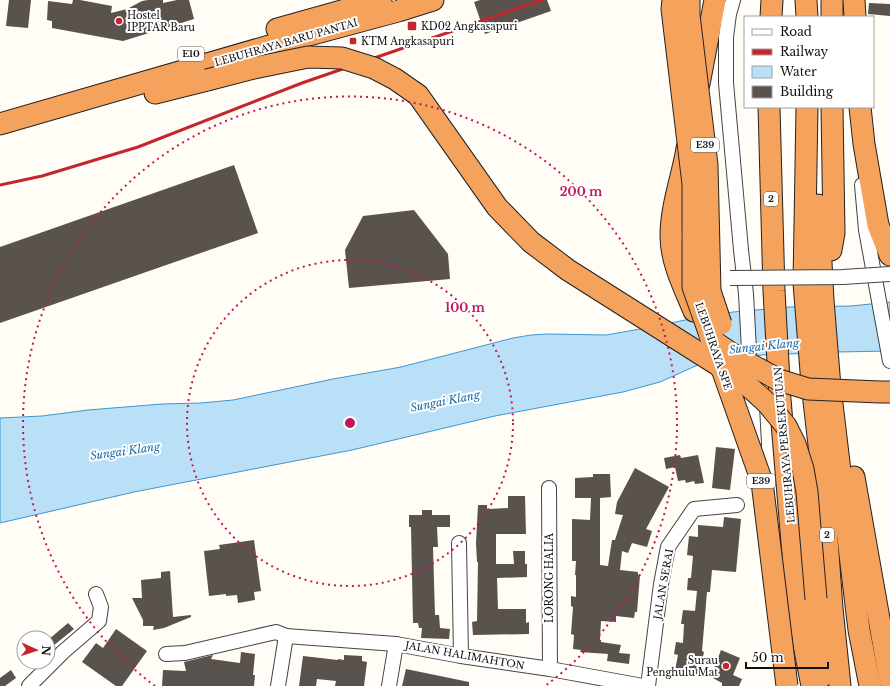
<svg xmlns="http://www.w3.org/2000/svg" width="890" height="686" font-family="'Libre Baskerville',serif">
  <rect width="100%" height="100%" fill="#fffdf5"/>
  <polygon fill="#b9e0f7" stroke="#3f96cf" points="890,302 890,351 836,352 763,355 726,359 700,364 660,382 623,392 495,416 352,450 134,492 0,523 0,418 42,416 88,410 162,404 201,403 233,400 333,379 401,367 513,338 531,335 547,334 606,335 646,328 705,316 733,312 790,307 851,306"/>
  <g fill="#5a524d">
    <polygon points="9,0 31,0 28,28 6,26"/>
    <polygon points="73,0 80,0 112,6 111,13 127,9 142,1 148,0 163,0 163,3 177,0 189,0 194,19 123,41 52,28 52,21 47,20 48,1 72,4"/>
    <polygon points="480,0 547,0 551,11 485,34 474,2"/>
    <polygon points="869,3 890,4 890,16 868,14"/>
    <polygon points="234,165 258,233 0,323 0,247"/>
    <polygon points="414,210 448,254 450,279 349,288 345,250 363,216"/>
    <polygon points="716,447 735,449 730,490 712,488"/>
    <polygon points="680,455 681,458 698,455 704,483 695,484 694,481 686,483 685,480 678,481 675,467 666,469 664,458"/>
    <polygon points="635,468 669,487 646,529 652,531 647,547 632,543 628,553 622,551 620,570 638,572 638,575 640,575 637,612 635,612 634,618 616,616 616,622 601,621 600,640 601,640 601,642 621,645 619,653 630,654 629,664 607,661 608,654 580,652 581,650 573,649 574,635 571,634 573,607 571,606 571,596 576,597 576,575 575,575 576,561 572,561 572,519 590,520 591,498 575,498 575,478 593,477 593,474 610,474 611,497 600,498 600,565 608,566 612,540 615,540 623,515 615,514 617,502"/>
    <polygon points="508,496 525,496 526,534 496,534 496,564 514,564 513,551 525,551 525,564 527,564 527,577 497,578 498,609 526,609 526,623 529,622 529,634 473,635 472,622 477,621 478,562 477,562 476,543 478,505 487,505 487,509 508,508"/>
    <polygon points="422,510 432,510 432,515 450,515 450,527 437,527 438,547 433,547 435,615 439,615 440,628 450,629 449,639 421,638 422,628 419,628 418,623 413,623 411,527 409,527 409,515 422,515"/>
    <polygon points="724,517 741,519 736,572 712,570 710,592 707,592 702,651 704,652 699,675 675,670 678,655 674,654 676,642 683,643 684,624 681,624 683,610 695,611 697,591 687,590 688,578 691,578 693,556 687,555 689,536 698,537 698,525 723,527"/>
    <polygon points="254,540 261,591 254,592 255,600 238,603 237,595 226,596 226,594 209,596 204,551 220,549 219,545"/>
    <polygon points="170,571 173,617 191,615 191,617 164,628 153,630 154,626 143,626 143,620 132,598 142,598 141,580 161,578 161,572"/>
    <polygon points="68,623 74,629 48,650 48,640"/>
    <polygon points="116,629 147,651 122,686 116,686 82,662 96,643 103,648"/>
    <polygon points="721,650 740,658 733,675 742,679 739,686 722,686 722,683 711,677"/>
    <polygon points="241,652 255,654 253,675 255,675 254,686 162,686 163,670 186,671 184,662 213,655 211,659 240,663"/>
    <polygon points="344,655 362,656 362,661 367,662 364,686 335,686 336,681 317,679 316,686 299,686 303,656 338,660 338,659 344,660"/>
    <polygon points="406,669 469,682 469,686 402,686"/>
    <polygon points="11,670 16,678 5,686 0,686 0,678"/>
  </g>
  <g fill="none" stroke-linecap="round" stroke-linejoin="round">
    <g stroke="#444" stroke-width="16">
      <g id="minor">
        <polyline points="733,0 729,14 726,37 726,83 741,250 746,294 754,444"/>
        <polyline points="862,185 866,230 890,361"/>
        <path d="M681,209C681,223 682,238 686,251"/>
        <polyline points="549,488 550,669"/>
        <polyline points="459,543 461,656"/>
        <polyline points="166,654 185,653 276,632 286,636 396,644 461,656 550,669 643,686"/>
        <polyline points="29,686 63,652 99,621 101,607 96,594"/>
        <polyline points="278,686 286,636"/>
        <polyline points="389,686 396,644"/>
        <polyline points="648,686 661,584 668,547 694,509 737,505"/>
      </g>
    </g>
    <g stroke="#222" stroke-width="23">
      <g id="highway">
        <polyline points="806,0 807,17"/>
        <polyline points="854,0 855,17"/>
        <polyline points="771,17 772,0"/>
        <polyline points="832,17 832,0"/>
        <polyline points="277,29 381,0"/>
        <polyline points="699,84 715,0"/>
        <polyline points="155,93 207,80"/>
        <polyline points="769,107 774,291 780,399 796,591 804,645 812,686"/>
        <polyline points="807,107 804,283 812,384 822,471 832,608 840,686"/>
        <polyline points="860,107 864,144 878,225 890,255"/>
        <polyline points="0,124 283,42 398,11 433,0"/>
        <path d="M687,148C686,156 684,164 682,172C677,193 671,214 671,236C671,262 684,287 694,311"/>
        <polyline points="818,205 823,300 830,387 859,630 870,686"/>
        <polyline points="831,250 834,233 832,107"/>
        <polyline points="854,477 890,681"/>
        <polyline points="816,599 821,677"/>
      </g>
    </g>
    <use href="#minor" stroke="#fff" stroke-width="14"/>
    <use href="#highway" stroke="#f5a25d" stroke-width="21"/>
    <polyline stroke="#c4262e" stroke-width="3" points="0,185 42,176 138,147 302,83 542,0"/>
    <g stroke="#444" stroke-width="16" stroke-linecap="butt">
      <polyline id="minor-bridge" points="730,278 843,277 890,274"/>
    </g>
    <g stroke="#222" stroke-width="23" stroke-linecap="butt">
      <g id="highway-bridge">
        <polyline points="673,0 672,9 693,184 693,287 762,482 787,686"/>
        <polyline points="689,0 689,15 707,165 710,291 721,324"/>
        <polyline points="207,80 254,68 308,57 342,58 374,68 395,79 418,95 497,207 531,242 568,270 718,365 746,384 767,403 786,426 795,444 803,469 807,492 816,599"/>
        <polyline points="710,336 713,341 737,357 779,380 808,389 880,392 890,392"/>
      </g>
    </g>
    <use href="#minor-bridge" stroke="#fff" stroke-width="14"/>
    <use href="#highway-bridge" stroke="#f5a25d" stroke-width="21"/>
  </g>
  <g fill="none" stroke="#c2185b" stroke-width="2" stroke-dasharray="2 4">
    <circle cx="350" cy="423" r="163"/>
    <path d="M155 686A327 327 0 1 1 545 686"/>
  </g>
  <g fill="#c4262e" stroke="#fff" stroke-width="1.5">
    <circle cx="119" cy="21" r="4"/>
    <rect x="407" y="21" width="10" height="10" rx="2"/>
    <rect x="349" y="37" width="8" height="8" rx="2"/>
    <circle cx="726" cy="666" r="4"/>
  </g>
  <g text-anchor="middle" stroke-width="4" stroke-linejoin="round" paint-order="stroke">
    <g fill="#fff" stroke="#585858" stroke-width="1">
      <rect x="178" y="47" width="26" height="14" rx="3"/>
      <rect x="691" y="138" width="28" height="14" rx="3"/>
      <rect x="764" y="192" width="14" height="14" rx="3"/>
      <rect x="747" y="474" width="28" height="14" rx="3"/>
      <rect x="820" y="528" width="14" height="14" rx="3"/>
    </g>
    <g font-size="9" font-weight="bold" fill="#111">
      <text x="191" y="57">E10</text>
      <text x="705" y="148">E39</text>
      <text x="771" y="202">2</text>
      <text x="761" y="484">E39</text>
      <text x="827" y="538">2</text>
    </g>
    <g font-size="10" fill="#111" stroke="#fff" text-anchor="start">
      <text x="127" y="19">Hostel<tspan x="127" dy="12">IPPTAR Baru</tspan></text>
      <text x="421" y="30">KD02 Angkasapuri</text>
      <text x="361" y="45">KTM Angkasapuri</text>
      <text x="718" y="664" text-anchor="end">Surau<tspan x="718" dy="12">Penghulu Mat</tspan></text>
    </g>
    <g font-size="10" fill="#111" stroke="#fff">
      <text transform="translate(286 42) rotate(-16)" y="4">LEBUHRAYA BARU PANTAI</text>
      <text transform="translate(714 346) rotate(71)" y="4">LEBUHRAYA SPE</text>
      <text transform="translate(784 445) rotate(-95)" y="4">LEBUHRAYA PERSEKUTUAN</text>
      <text transform="translate(549 578) rotate(-90)" y="4">LORONG HALIA</text>
      <text transform="translate(663 584) rotate(-80)" y="4">JALAN SERAI</text>
      <text transform="translate(465 655) rotate(10)" y="4">JALAN HALIMAHTON</text>
    </g>
    <g font-size="11" font-style="italic" fill="#1768a6" stroke="#fff">
      <text transform="translate(764 346) rotate(-6)" y="4">Sungai Klang</text>
      <text transform="translate(445 401) rotate(-11)" y="4">Sungai Klang</text>
      <text transform="translate(125 451) rotate(-8)" y="4">Sungai Klang</text>
    </g>
  </g>
  <circle cx="350" cy="423" r="6" fill="#c2185b" stroke="#fff" stroke-width="2"/>
  <g font-size="12" text-anchor="middle" font-weight="bold" fill="#c2185b" stroke="#fff" stroke-width="4" stroke-linejoin="round" paint-order="stroke">
    <text x="581" y="196">200 m</text>
    <text x="465" y="312">100 m</text>
  </g>
  <rect x="744" y="16" width="130" height="92" fill="#ffffff" stroke="#a0a0a0"/>
  <rect x="752" y="29" width="20" height="6" fill="#ffffff" stroke="#a0a0a0"/>
  <text x="780" y="36" font-size="12" fill="#111111">Road</text>
  <rect x="752" y="49" width="20" height="6" fill="#c4262e" stroke="#a0a0a0"/>
  <text x="780" y="56" font-size="12" fill="#111111">Railway</text>
  <rect x="752" y="66" width="20" height="12" fill="#b9e0f7" stroke="#a0a0a0"/>
  <text x="780" y="76" font-size="12" fill="#111111">Water</text>
  <rect x="752" y="86" width="20" height="12" fill="#5a524d" stroke="#a0a0a0"/>
  <text x="780" y="96" font-size="12" fill="#111111">Building</text>
  <g transform="translate(36 650) rotate(93)"><circle r="19" fill="#ffffff" stroke="#a0a0a0"/>
  <path d="M0-3L7 15L0 10L-7 15Z" fill="#c4262e"/>
  <text y="-6" font-size="11" font-weight="bold" text-anchor="middle" fill="#111111">N</text>
  </g>
  <path d="M746 662v6h82v-6" fill="none" stroke="#111111" stroke-width="2"/>
  <text x="752" y="662" font-size="12" fill="#111111" stroke="#ffffff" stroke-width="3" paint-order="stroke">50 m</text>
</svg>
